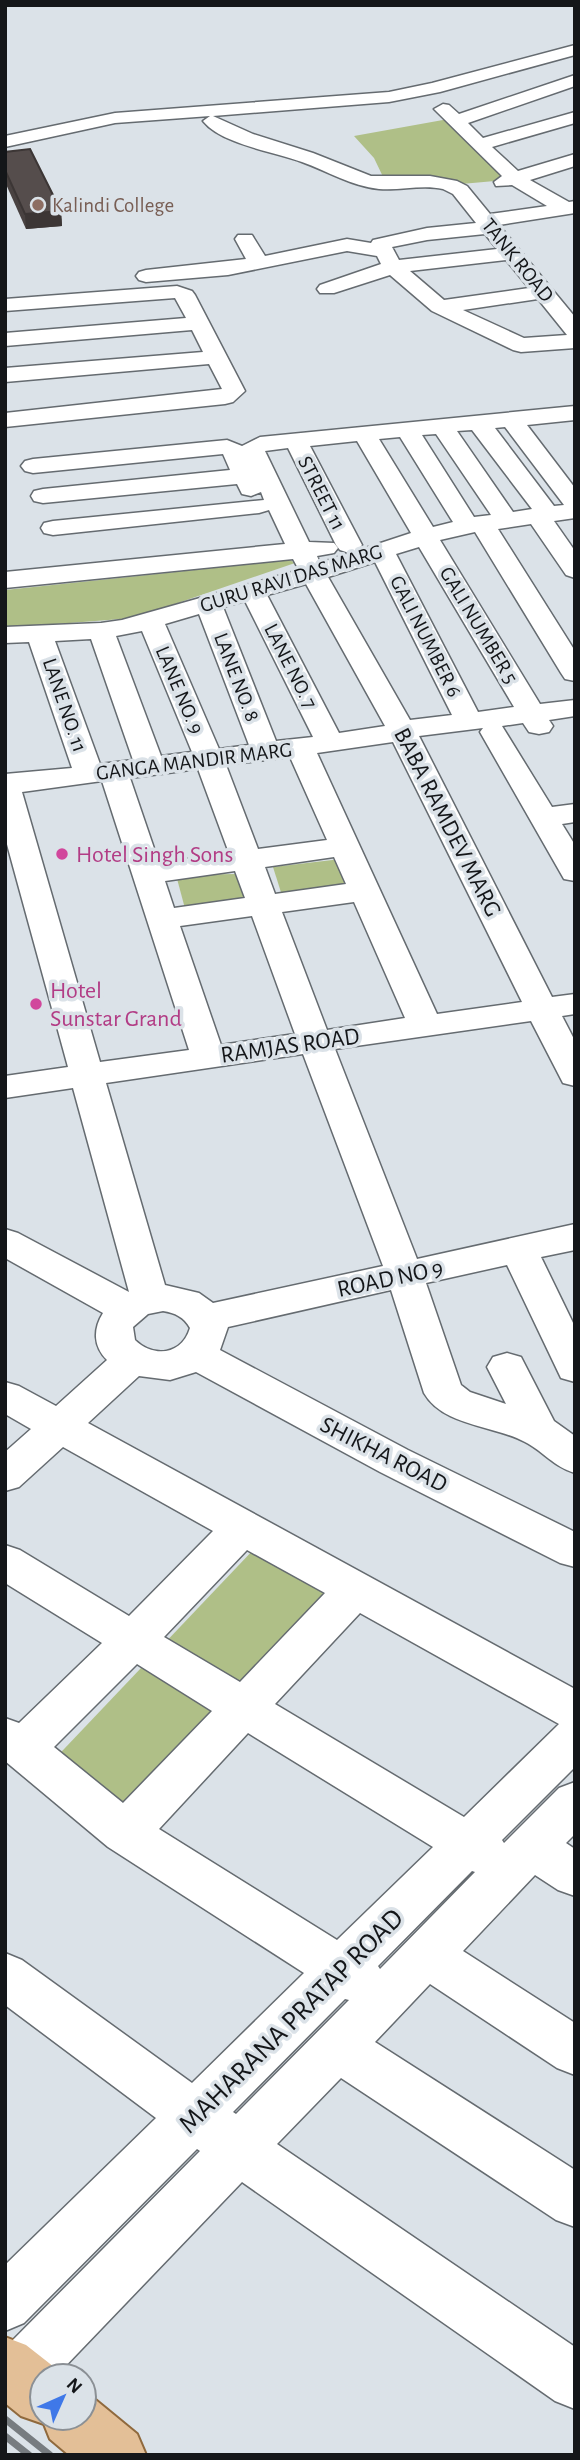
<svg xmlns="http://www.w3.org/2000/svg" width="580" height="2460" font-family="'Alegreya Sans',sans-serif">
  <rect width="100%" height="100%" fill="#dbe2e8"/>
  <g fill="#afbf87">
    <polygon points="454,118 506,180 450,185 386,183 374,158 354,136"/>
    <polygon points="290,560 295,563 134,618 5,628 5,590"/>
    <polygon points="341,859 363,898 285,905 273,867"/>
    <polygon points="236,874 252,909 187,916 176,875"/>
    <polygon points="258,1545 345,1596 136,1828 46,1768"/>
  </g>
  <g fill="none" stroke-linecap="round" stroke-linejoin="round">
    <g stroke="#656b70" stroke-width="3">
      <g id="minor">
        <path d="M575,45V55L440,92L389,102L213,116L253,134L313,153L371,176H430L457,181L467,186L490,214L547,206L512,185L496,186L494,182L502,176L434,109L443,104L449,105L459,114L575,75V86L468,123L483,138L575,112V123L492,147L518,171L575,154V166L530,180L569,202L575,201V213L499,225L575,317V348L521,352L513,350L432,311L390,275L334,293H320L317,289L320,285L381,264L377,256L347,251L228,275L146,282L139,280L136,276L139,272L146,270L246,259L235,239L238,235H252L265,256L347,239L371,243L373,240L427,228L476,223L453,194L443,189C422,184 400,191 379,189C351,186 327,171 302,162C275,152 221,144 203,121L210,116L115,123L5,147V136L115,113L389,92L432,83ZM485,234L497,249L399,260L392,247L427,240ZM506,260L529,288L444,300L410,271ZM538,299L567,335L524,338L463,310Z"/>
        <polygon points="177,286 192,291 195,295 245,391 233,402 225,404 5,427 5,413 222,389 209,364 5,382 5,368 203,352 192,330 5,346 5,333 186,318 175,298 5,311 5,299"/>
        <path d="M575,406V420L527,425L575,488V518L554,521L575,551V578L566,575L531,524L498,529L575,651V681L565,679L561,673L475,532L440,540L540,704L575,700V716L549,720L553,726L549,732L539,734L529,732L523,723L502,726L552,807L575,804V822L562,824L575,845V881L564,879L480,732L483,728L419,736L552,997L575,994V1014L562,1016L575,1041V1086L563,1083L531,1021L335,1049L417,1259L575,1224V1250L541,1257L575,1327V1382L561,1378L507,1265L426,1283L461,1385L470,1392L506,1404L487,1367L493,1357L507,1353L521,1357L554,1421L575,1436V1473C554,1467 543,1451 525,1442C493,1425 443,1426 424,1393L391,1290L228,1327L220,1350L408,1450L575,1532V1567L560,1563L380,1472L196,1372L170,1380L139,1376L88,1423L575,1689V1767L502,1840L504,1843L559,1788L575,1782V1834L566,1843L575,1849V1896L558,1890L535,1875L463,1951L575,2023V2075L557,2068L430,1984L375,2042L575,2170V2227L556,2220L341,2078L277,2144L575,2347V2409L555,2401L242,2182L56,2376H42V2391L18,2403L5,2398V2348L200,2151L197,2149L24,2323L5,2331V2265L156,2118L5,2005V1953L22,1960L192,2083L304,1973L108,1847L5,1761V1718L19,1723L102,1643L5,1583V1545L20,1550L129,1616L213,1531L63,1447L19,1487L5,1491V1452L31,1429L5,1414V1382L19,1386L56,1406L107,1360C93,1346 93,1329 103,1313L5,1258V1229L18,1233L129,1292L73,1088L5,1098V1076L68,1067L5,837V774L72,768L29,642L5,643V627L101,623L122,620L299,570L293,559L5,588V572L285,544L269,510L259,513L53,535L44,533L41,528L44,523L53,521L264,500L261,492L251,496L242,494L237,484L43,503L34,501L31,496L34,491L43,489L230,470L223,454L33,473L25,471L21,466L25,461L33,459L227,440L242,446L260,437ZM505,427L564,505L554,506L495,428ZM472,430L532,509L513,512L457,431ZM436,434L489,512L491,515L474,517L422,435ZM400,437L451,519L453,522L433,527L379,439ZM357,441L411,533L320,563L317,556L334,553L338,548L334,543L309,542L265,451L288,448L336,545L340,550L349,553L358,550L362,545L310,446ZM419,547L514,707L478,712L396,554ZM375,562L452,715L410,720L328,577ZM306,584L385,726L339,733L267,595ZM245,601L313,737L276,741L223,607ZM199,614L249,745L219,749L165,624ZM142,631L192,752L161,756L116,636ZM91,639L133,760L100,764L55,641ZM393,742L522,1002L437,1014L317,753ZM290,757L327,840L258,849L226,765ZM198,769L229,853L159,863L130,778ZM102,781L189,1050L100,1062L22,792ZM334,857L346,884L275,894L265,867ZM235,871L245,898L174,908L165,881ZM354,902L405,1018L327,1030L282,912ZM252,916L295,1034L221,1045L180,926ZM303,1054L383,1266L213,1303L199,1293L165,1285L106,1083ZM163,1311C175,1313 184,1317 190,1328C182,1355 154,1358 135,1340L133,1327L148,1314ZM247,1550L325,1593L240,1682L164,1637ZM360,1613L559,1724L464,1817L275,1704ZM137,1664L212,1711L123,1803L54,1747ZM248,1733L433,1847L337,1940L159,1829ZM472,1871L475,1872L380,1969L378,1966ZM345,1999L349,2000L236,2114L233,2112Z"/>
      </g>
    </g>
    <g stroke="#8f693d" stroke-width="4">
      <polygon id="major" points="5,2337 26,2345 63,2374 42,2376 42,2418 84,2418 84,2394 92,2397 137,2434 146,2455 69,2455 50,2439 44,2424 21,2416 5,2403"/>
    </g>
    <use href="#minor" fill="#fff" fill-rule="evenodd"/>
    <use href="#major" fill="#e3bf97" fill-rule="evenodd"/>
    <g stroke="#777c80" stroke-width="7">
      <polyline points="5,2419 50,2455"/>
      <polyline points="5,2436 29,2455"/>
    </g>
  </g>
  <polygon fill="#494241" points="5,152 61,211 62,226 26,229 5,182"/>
  <polygon fill="#3c3635" points="61,211 62,226 26,229 25,214"/>
  <polygon fill="#554d4c" stroke="#3c3635" stroke-width="2" points="30,149 61,211 25,214 5,170 5,152"/>
  <circle fill="#8d6e63" stroke="#dbe2e8" stroke-width="2.5" cx="38" cy="205" r="7"/>
  <g fill="#d1479c" stroke="#dbe2e8" stroke-width="2.5">
    <circle cx="62" cy="854" r="7"/>
    <circle cx="36" cy="1004" r="7"/>
  </g>
  <g text-anchor="middle" stroke-width="7" stroke-linejoin="round" paint-order="stroke">
    <g font-size="21" fill="#785e54" stroke="#dbe2e8" text-anchor="start">
      <text x="52" y="212">Kalindi College</text>
    </g>
    <g font-size="21" fill="#141619" stroke="#dbe2e8">
      <text transform="translate(518 260) rotate(51)" y="7">TANK ROAD</text>
      <text transform="translate(322 493) rotate(63)" y="7">STREET 11</text>
      <text transform="translate(291 578) rotate(-17)" y="7">GURU RAVI DAS MARG</text>
      <text transform="translate(479 625) rotate(59)" y="7">GALI NUMBER 5</text>
      <text transform="translate(426 636) rotate(63)" y="7">GALI NUMBER 6</text>
      <text transform="translate(291 666) rotate(63)" y="7">LANE NO. 7</text>
      <text transform="translate(237 677) rotate(69)" y="7">LANE NO. 8</text>
      <text transform="translate(180 690) rotate(67)" y="7">LANE NO. 9</text>
      <text transform="translate(65 705) rotate(71)" y="7">LANE NO. 11</text>
      <text transform="translate(194 761) rotate(-7)" y="7">GANGA MANDIR MARG</text>
    </g>
    <g font-size="24" fill="#141619" stroke="#dbe2e8">
      <text transform="translate(448 822) rotate(63)" y="8">BABA RAMDEV MARG</text>
      <text transform="translate(290 1045) rotate(-8)" y="8">RAMJAS ROAD</text>
      <text transform="translate(390 1278) rotate(-12)" y="8">ROAD NO 9</text>
      <text transform="translate(384 1454) rotate(27)" y="8">SHIKHA ROAD</text>
    </g>
    <g font-size="24" fill="#b23c85" stroke="#dbe2e8" text-anchor="start">
      <text x="76" y="862">Hotel Singh Sons</text>
      <text x="50" y="998">Hotel<tspan x="50" dy="28">Sunstar Grand</tspan></text>
    </g>
    <g font-size="28" fill="#141619" stroke="#dbe2e8">
      <text transform="translate(290 2020) rotate(-45)" y="10">MAHARANA PRATAP ROAD</text>
    </g>
  </g>
  <rect width="580" height="2460" fill="none" stroke="#141619" stroke-width="14"/>
  <g transform="translate(63 2397) rotate(45)"><circle r="33" fill="#dbe2e8" stroke="#8b9095" stroke-width="2"/>
  <path d="M0-5L12 26L0 18L-12 26Z" fill="#3f78e8"/>
  <text y="-10" font-size="19" font-weight="bold" text-anchor="middle" fill="#141619">N</text>
  </g>
</svg>
